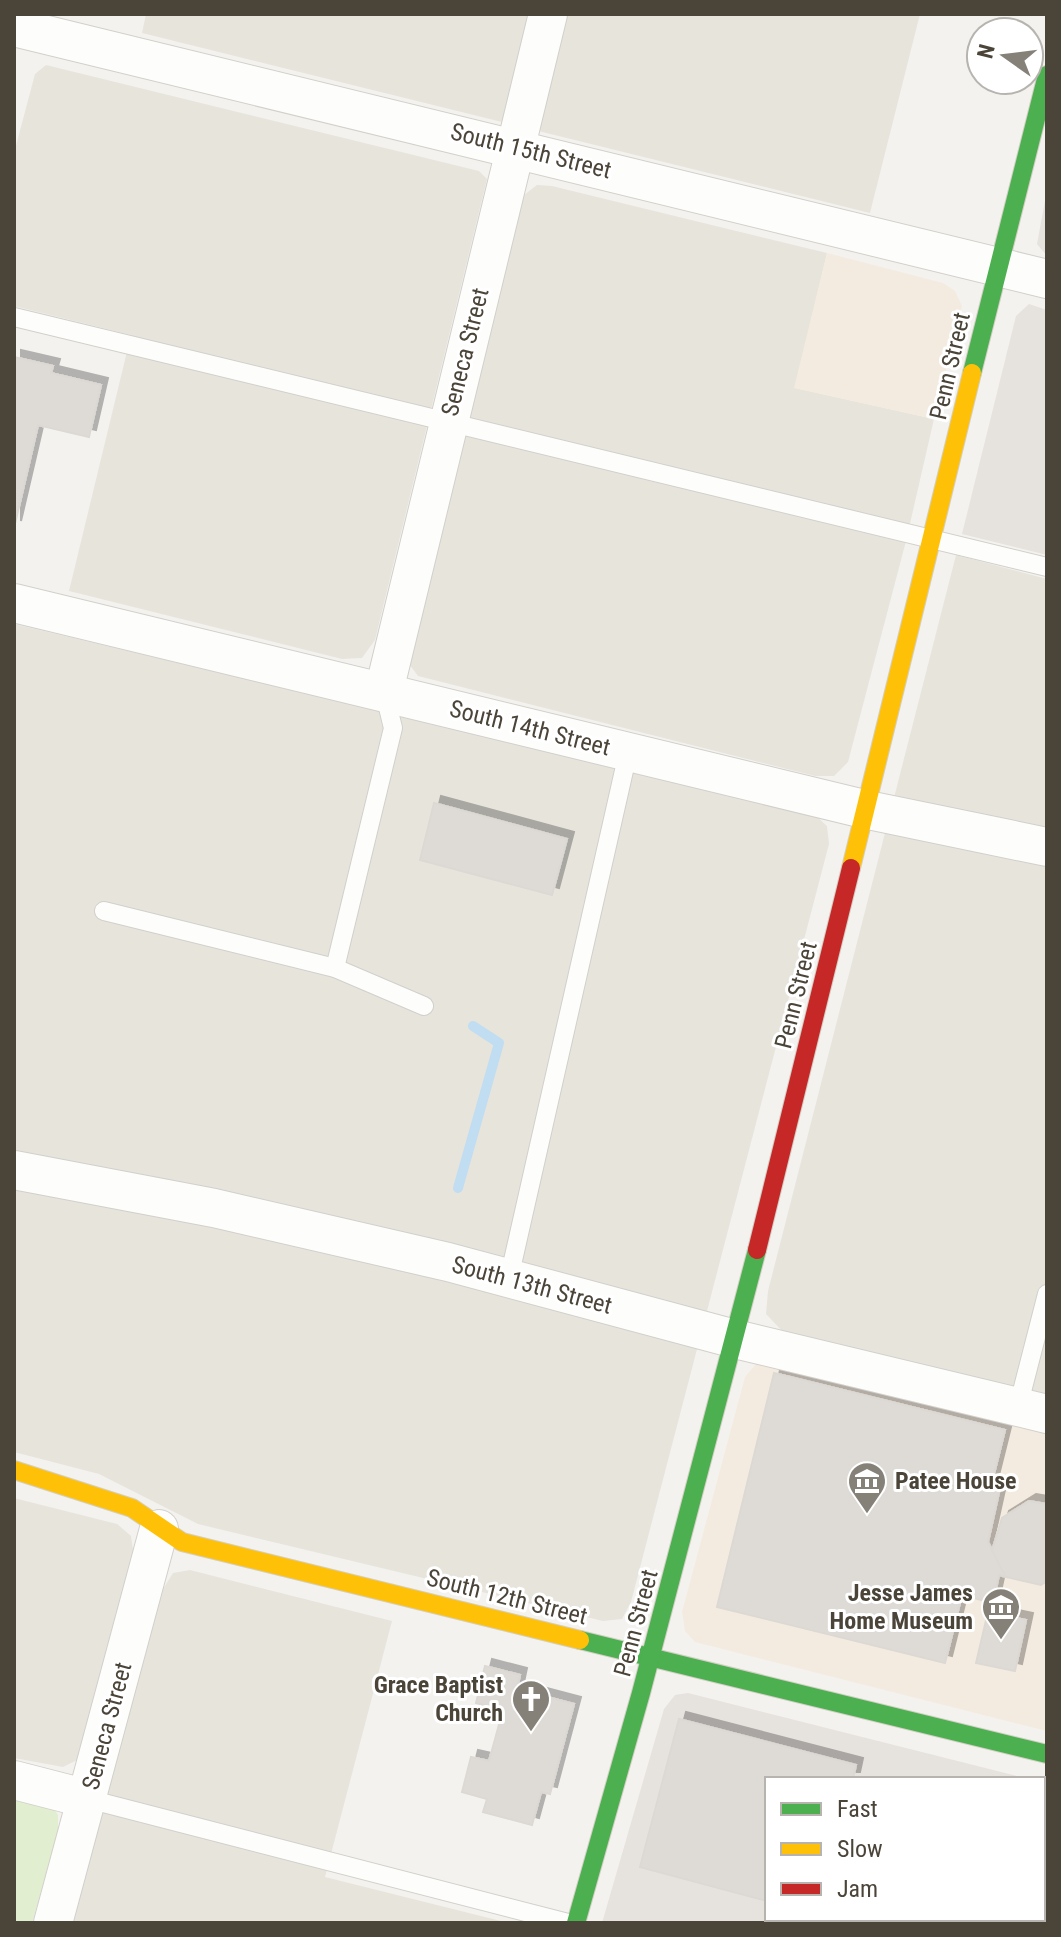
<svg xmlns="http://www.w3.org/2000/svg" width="1061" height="1937" font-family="'Roboto Condensed',sans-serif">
  <defs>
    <filter id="shadow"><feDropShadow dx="7" dy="-7" stdDeviation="0" flood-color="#0004"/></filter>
  </defs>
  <rect width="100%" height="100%" fill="#f4f2ee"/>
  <g fill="#e7e4dc">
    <polygon points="146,14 920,14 870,213 142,33"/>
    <polygon points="46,65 479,171 487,179 375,640 362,658 342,659 69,591 131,335 14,306 14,153 35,74"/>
    <polygon points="537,185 552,186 827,253 795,388 934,419 906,541 848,762 834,776 815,776 418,676 406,660 524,195"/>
    <polygon points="956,555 1047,579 1047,1394 786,1335 766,1314 768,1291"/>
    <polygon points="14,624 814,814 827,826 829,844 631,1602 622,1619 603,1621 198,1524 99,1474 14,1452"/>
    <polygon points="14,1498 117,1524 131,1536 134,1557 79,1759 63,1767 14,1758"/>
    <polygon points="190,1570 392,1621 325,1877 509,1923 72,1923 163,1589 173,1573"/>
  </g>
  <g fill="#f3ebdf">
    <polygon points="827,253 943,283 955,291 962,306 934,419 794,388"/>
    <polygon points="772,1362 1047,1431 1047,1731 695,1642 685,1631 682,1612 745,1377 756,1364"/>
  </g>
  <g fill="#e6e2de">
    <polygon points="1047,190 1047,256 1037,244"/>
    <polygon points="1029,304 1047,310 1047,555 962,534 1016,316"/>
    <polygon points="688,1693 1029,1779 767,1779 767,1919 1043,1919 1043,1783 1047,1784 1047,1923 602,1923 664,1709 675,1695"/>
  </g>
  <polygon fill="#e1eecf" points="14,1796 52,1806 58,1815 58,1831 32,1923 14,1923"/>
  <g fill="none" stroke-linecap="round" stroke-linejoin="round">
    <polyline stroke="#c0ddf1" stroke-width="10" points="458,1188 499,1043 473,1026"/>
  </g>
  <g fill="#dedbd6" stroke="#dcd9d4" stroke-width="2" filter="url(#shadow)">
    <polygon points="14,357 53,366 51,373 101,385 89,437 38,425 14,528"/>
    <polygon points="434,803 567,839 552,895 420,860"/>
    <polygon points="774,1373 1005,1430 991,1486 1000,1488 988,1542 1006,1577 999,1575 993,1603 962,1595 945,1663 717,1607"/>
    <polygon points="1029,1501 1047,1504 1047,1581 1041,1585 1006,1577 992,1551 1002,1518"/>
    <polygon points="988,1612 1026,1620 1015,1671 976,1663"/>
    <polygon points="485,1666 520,1675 517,1689 574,1704 550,1794 541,1792 532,1825 483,1812 487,1799 462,1792 471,1757 489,1761 503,1710 476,1703"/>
    <polygon points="679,1719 856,1765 853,1779 767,1779 767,1901 640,1867"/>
    <polygon points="1043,1896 1047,1897 1047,1923 1030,1923 1032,1919 1043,1919"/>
    <polygon points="968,1919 1014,1919 1013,1923 967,1923"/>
  </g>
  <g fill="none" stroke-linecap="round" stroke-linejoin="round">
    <g stroke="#d2d0cb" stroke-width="20">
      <g id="lane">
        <polyline points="14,317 1047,567"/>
        <polyline points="104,911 335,968 424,1006"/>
        <polyline points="335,968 393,728 384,691"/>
        <polyline points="509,1278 628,753"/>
        <polyline points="1018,1407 1047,1294"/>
        <polyline points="88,1799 568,1923"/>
      </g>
    </g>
    <g stroke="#d2d0cb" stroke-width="40">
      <g id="street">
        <polyline points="14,27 1047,279"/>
        <polyline points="14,603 868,810 1047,847"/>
        <polyline points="384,691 548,14"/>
        <polyline points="14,1170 214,1208 448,1262 735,1339 1047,1414"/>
        <polyline points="14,1780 88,1799"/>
        <polyline points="53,1923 159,1529"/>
      </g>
    </g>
    <g stroke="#d3cfc5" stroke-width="20">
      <g id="fast">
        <polyline points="972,373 1047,75"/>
        <polyline points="580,1640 1047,1754"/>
        <polyline points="576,1923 641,1693 757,1250"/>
      </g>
    </g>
    <g stroke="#d3cfc5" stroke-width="20">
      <g id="slow">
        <polyline points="851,868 972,373"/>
        <polyline points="14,1470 132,1508 182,1542 580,1640"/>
      </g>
    </g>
    <g stroke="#d3cfc5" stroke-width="20">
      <polyline id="jam" points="757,1250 851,868"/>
    </g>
    <use href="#lane" stroke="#fdfdfc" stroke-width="18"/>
    <use href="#street" stroke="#fdfdfc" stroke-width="38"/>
    <use href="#fast" stroke="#4caf50" stroke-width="18"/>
    <use href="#slow" stroke="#ffc107" stroke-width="18"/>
    <use href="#jam" stroke="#c62828" stroke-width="18"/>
  </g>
  <defs>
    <g id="museum-pin" transform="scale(2)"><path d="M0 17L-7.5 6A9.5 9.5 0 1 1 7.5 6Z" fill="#868178" stroke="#fff"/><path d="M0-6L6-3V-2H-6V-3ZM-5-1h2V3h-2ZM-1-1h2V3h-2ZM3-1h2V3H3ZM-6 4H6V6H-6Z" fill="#fff"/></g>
    <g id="church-pin" transform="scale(2)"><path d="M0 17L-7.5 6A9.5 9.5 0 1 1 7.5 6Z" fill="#868178" stroke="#fff"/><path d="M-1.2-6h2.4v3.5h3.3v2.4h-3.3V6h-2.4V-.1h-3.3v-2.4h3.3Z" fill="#fff"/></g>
  </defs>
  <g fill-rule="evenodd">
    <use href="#museum-pin" x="867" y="1481"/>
    <use href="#museum-pin" x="1001" y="1607"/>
    <use href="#church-pin" x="531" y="1699"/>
  </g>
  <g text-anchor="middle" stroke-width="6" stroke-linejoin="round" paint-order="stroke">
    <g font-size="24" fill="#4b4439" stroke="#fff">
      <text transform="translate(531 151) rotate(14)" y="8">South 15th Street</text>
      <text transform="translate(465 352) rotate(-76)" y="8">Seneca Street</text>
      <text transform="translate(950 366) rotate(-77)" y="8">Penn Street</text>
      <text transform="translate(530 728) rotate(14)" y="8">South 14th Street</text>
      <text transform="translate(796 995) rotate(-76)" y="8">Penn Street</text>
      <text transform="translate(532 1285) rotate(15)" y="8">South 13th Street</text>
      <text transform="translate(507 1597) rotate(14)" y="8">South 12th Street</text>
      <text transform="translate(636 1623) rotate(-75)" y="8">Penn Street</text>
      <text transform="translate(107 1726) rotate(-75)" y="8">Seneca Street</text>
    </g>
    <g font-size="24" font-weight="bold" fill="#4b4439" stroke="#fff" text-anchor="end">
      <text x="895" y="1489" text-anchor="start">Patee House</text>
      <text x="973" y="1601">Jesse James<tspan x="973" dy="28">Home Museum</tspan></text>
      <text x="503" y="1693">Grace Baptist<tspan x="503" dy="28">Church</tspan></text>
    </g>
  </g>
  <rect width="1061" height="1937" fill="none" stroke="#4b4439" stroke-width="32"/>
  <rect x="765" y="1777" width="280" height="144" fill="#ffffff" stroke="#b7b4b0" stroke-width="2"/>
  <rect x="781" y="1803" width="40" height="12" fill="#4caf50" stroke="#b7b4b0" stroke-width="2"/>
  <text x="837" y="1817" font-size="24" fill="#4b4439">Fast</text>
  <rect x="781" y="1843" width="40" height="12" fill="#ffc107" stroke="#b7b4b0" stroke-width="2"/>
  <text x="837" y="1857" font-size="24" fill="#4b4439">Slow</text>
  <rect x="781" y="1883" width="40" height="12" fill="#c62828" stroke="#b7b4b0" stroke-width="2"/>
  <text x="837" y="1897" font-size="24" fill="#4b4439">Jam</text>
  <g transform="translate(1005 56) rotate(284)"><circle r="38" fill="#ffffff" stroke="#b7b4b0" stroke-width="2"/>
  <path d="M0-6L14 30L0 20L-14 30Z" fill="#868178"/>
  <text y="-12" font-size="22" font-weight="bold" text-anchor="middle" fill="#4b4439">N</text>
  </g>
</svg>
